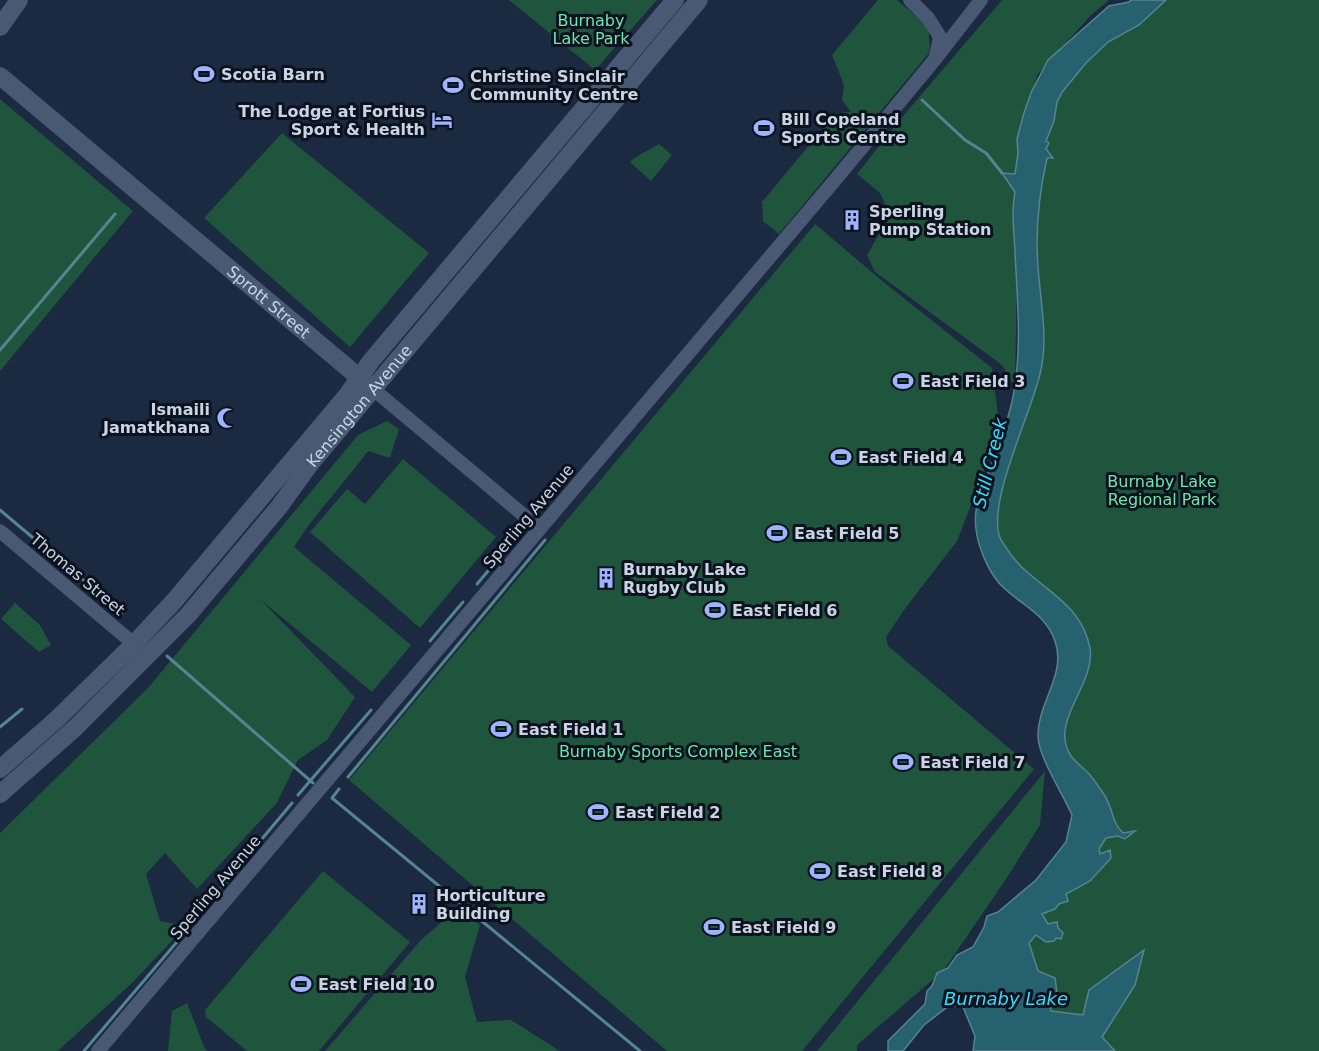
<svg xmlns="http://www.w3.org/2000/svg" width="1319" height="1051" font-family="'DejaVu Sans',sans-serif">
  <rect width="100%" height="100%" fill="#1b2941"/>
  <g fill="#1f553d">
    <polygon points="509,0 657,0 595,70"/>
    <polygon points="878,0 897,0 923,22 928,29 930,44 929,53 779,234 763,221 762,202 836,113 851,112 842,100 844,85 832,55"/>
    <polygon points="1002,0 1109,0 1091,15 1037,75 1019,160 1015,388 1002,365 875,272 867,255 890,215 880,193 857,174 898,122"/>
    <polygon points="1151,0 1319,0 1319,1051 1003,1051 1015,948 1105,827 1062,745 1064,720 1079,662 1011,562 993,531 1004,472 1037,364 1032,240 1045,109 1092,48"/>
    <polygon points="0,99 133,211 0,371"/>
    <polygon points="282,133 429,253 350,347 204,218"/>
    <path d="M659,144L672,155L651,181L630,162C639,153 649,151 659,144Z"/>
    <polygon points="815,224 886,284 992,368 1000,430 957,541 904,610 886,637 888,646 1034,769 802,1051 667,1051 349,780"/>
    <path d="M387,421L399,429L390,458L368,451C344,484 315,513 294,547L411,645L372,692L261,600L355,697L327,740L298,760L276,804L197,889L165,853L146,874L160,921L186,926L133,982L58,1051H0V833L148,688L358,435Z"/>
    <polygon points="403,459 496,537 420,628 310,532 347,489 365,504"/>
    <polygon points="19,598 15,603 40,625 51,645 39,652 1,619"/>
    <polygon points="1045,771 1040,825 1006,879 944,970 857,1045 857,1051 817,1051"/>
    <polygon points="323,871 410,942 319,1051 247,1051 206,1017 205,1010"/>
    <polygon points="459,907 480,925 465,977 477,1022 511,1020 560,1051 325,1051 421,940"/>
    <polygon points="187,1003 205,1049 208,1051 168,1051 172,1011"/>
  </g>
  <path fill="#25616e" stroke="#568491" stroke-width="1.5" d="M1131,0H1166L1139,25L1108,42L1086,63L1063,91L1057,102L1054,121L1046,141L1049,143L1046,149L1053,158H1047C1039,194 1035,229 1038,266C1040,301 1049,338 1040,374C1031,413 989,498 999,535C1000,539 1003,543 1005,546C1029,587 1080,596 1090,648C1096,685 1048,721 1071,756C1076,763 1084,768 1090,775C1095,781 1099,787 1103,793C1113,806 1111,822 1123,833L1135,831L1125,839L1118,836L1106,838L1099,849L1100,854L1110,850L1111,858L1090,881L1066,894L1068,901L1059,904L1055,909L1042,914L1048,924L1057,922L1058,928L1063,933L1061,939L1056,938L1054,941L1046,942L1036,935L1029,943L1038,971L1055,978L1057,993L1048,996L1051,1011L1083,1015L1089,990L1144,950L1135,985L1102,1037L1115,1051H973L975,1036L963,1007L950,1005L924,1025L903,1051H888V1041L925,1004L927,991L932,986L937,973L948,968L957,955L973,947L984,927L987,916L998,912L1036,880L1066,842L1072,815C1063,794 1039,758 1038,737C1037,703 1067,675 1055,641C1045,612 1018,604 999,583C988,570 978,547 976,529C973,508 981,492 988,473C998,448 1010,417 1014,391C1022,345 1017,297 1015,251C1014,230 1011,213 1015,192L1002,173L1015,174L1018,153L1017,139L1024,113L1031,93L1048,60L1109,6L1129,2Z"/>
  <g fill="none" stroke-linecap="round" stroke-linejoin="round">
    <g stroke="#568491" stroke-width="3">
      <polyline points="922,100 965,140 986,153 1002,173"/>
      <polyline points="0,350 115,214"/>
      <polyline points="0,510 122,613"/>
      <polyline points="477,584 511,544"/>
      <polyline points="430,641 463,602"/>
      <polyline points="167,656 313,783"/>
      <polyline points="0,727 22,709"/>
      <polyline points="348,777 545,540"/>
      <polyline points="339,789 332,798 640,1051"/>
      <polyline points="298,795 371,710"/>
      <polyline points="199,914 292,803"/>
      <polyline points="84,1051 188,929"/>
    </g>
    <g stroke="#495873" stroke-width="14">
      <polyline points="910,0 928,18 940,37 936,56"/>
      <polyline points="373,389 539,528"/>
      <polyline points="0,531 134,644"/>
      <polyline points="98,1051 835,180 936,58 981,0"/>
    </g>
    <g stroke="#495873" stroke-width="18">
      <polyline points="0,27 19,0"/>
      <path id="s1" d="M0,76L367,384"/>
      <polyline points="0,769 56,720 134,644 175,600 348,394 371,361 675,0"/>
      <path id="s2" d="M0,794L75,728L188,615L279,507L310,464L373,389L699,0"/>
    </g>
  </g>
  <defs>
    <g id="stadium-bare" transform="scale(1.62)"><path d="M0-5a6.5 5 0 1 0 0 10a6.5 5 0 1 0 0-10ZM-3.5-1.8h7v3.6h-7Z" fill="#9eb4fd" stroke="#0c121d" stroke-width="2.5" paint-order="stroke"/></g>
    <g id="hotel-bare" transform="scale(1.62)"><path d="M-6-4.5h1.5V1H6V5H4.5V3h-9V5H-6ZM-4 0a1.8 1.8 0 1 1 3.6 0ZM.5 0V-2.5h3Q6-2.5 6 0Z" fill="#9eb4fd" stroke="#0c121d" stroke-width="2.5" paint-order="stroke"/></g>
    <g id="building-bare" transform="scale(1.62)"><path d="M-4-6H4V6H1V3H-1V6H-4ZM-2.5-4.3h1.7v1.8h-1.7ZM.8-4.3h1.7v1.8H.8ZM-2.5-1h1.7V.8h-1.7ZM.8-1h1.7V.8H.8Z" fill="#9eb4fd" stroke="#0c121d" stroke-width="2.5" paint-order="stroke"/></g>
    <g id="mosque-bare" transform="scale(1.62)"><path d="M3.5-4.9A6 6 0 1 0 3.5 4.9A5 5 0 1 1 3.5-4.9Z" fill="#9eb4fd" stroke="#0c121d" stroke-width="2.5" paint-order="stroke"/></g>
  </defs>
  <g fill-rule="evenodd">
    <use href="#stadium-bare" x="204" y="74"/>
    <use href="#stadium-bare" x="453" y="85"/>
    <use href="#hotel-bare" x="442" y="120"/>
    <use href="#stadium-bare" x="764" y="128"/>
    <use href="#building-bare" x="852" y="220"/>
    <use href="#stadium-bare" x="903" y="381"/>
    <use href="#mosque-bare" x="227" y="418"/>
    <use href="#stadium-bare" x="841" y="457"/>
    <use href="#stadium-bare" x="777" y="533"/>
    <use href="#building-bare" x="606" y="578"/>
    <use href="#stadium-bare" x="715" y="610"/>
    <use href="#stadium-bare" x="501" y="729"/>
    <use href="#stadium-bare" x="903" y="762"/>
    <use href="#stadium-bare" x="598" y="812"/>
    <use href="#stadium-bare" x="820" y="871"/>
    <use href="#building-bare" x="419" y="904"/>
    <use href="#stadium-bare" x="714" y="927"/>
    <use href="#stadium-bare" x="301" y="984"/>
  </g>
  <g text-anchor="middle" stroke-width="6" stroke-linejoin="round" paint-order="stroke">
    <g font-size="16" fill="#6be7af" stroke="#0c121d">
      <text x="591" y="26">Burnaby<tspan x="591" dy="18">Lake Park</tspan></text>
      <text x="1162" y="487">Burnaby Lake<tspan x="1162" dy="18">Regional Park</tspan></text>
      <text x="678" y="757">Burnaby Sports Complex East</text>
    </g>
    <g font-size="16" font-weight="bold" fill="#cad4e4" stroke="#0c121d" text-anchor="start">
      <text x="221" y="80">Scotia Barn</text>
      <text x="470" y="82">Christine Sinclair<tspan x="470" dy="18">Community Centre</tspan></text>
      <text x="425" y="117" text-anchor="end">The Lodge at Fortius<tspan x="425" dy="18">Sport &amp; Health</tspan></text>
      <text x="781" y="125">Bill Copeland<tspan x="781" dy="18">Sports Centre</tspan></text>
      <text x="869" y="217">Sperling<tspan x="869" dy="18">Pump Station</tspan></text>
      <text x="920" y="387">East Field 3</text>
      <text x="210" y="415" text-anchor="end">Ismaili<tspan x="210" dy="18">Jamatkhana</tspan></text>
      <text x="858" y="463">East Field 4</text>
      <text x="794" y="539">East Field 5</text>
      <text x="623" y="575">Burnaby Lake<tspan x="623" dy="18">Rugby Club</tspan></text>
      <text x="732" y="616">East Field 6</text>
      <text x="518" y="735">East Field 1</text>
      <text x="920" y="768">East Field 7</text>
      <text x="615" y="818">East Field 2</text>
      <text x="837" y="877">East Field 8</text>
      <text x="436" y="901">Horticulture<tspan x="436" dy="18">Building</tspan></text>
      <text x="731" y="933">East Field 9</text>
      <text x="318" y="990">East Field 10</text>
    </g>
    <g font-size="16" fill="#cad4e4" stroke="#0c121d">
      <text dy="6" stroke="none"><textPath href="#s1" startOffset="351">Sprott Street</textPath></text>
      <text dy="6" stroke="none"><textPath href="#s2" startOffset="530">Kensington Avenue</textPath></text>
      <text transform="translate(528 516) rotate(-50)" y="6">Sperling Avenue</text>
      <text transform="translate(78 574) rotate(40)" y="6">Thomas Street</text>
      <text transform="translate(215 887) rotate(-50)" y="6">Sperling Avenue</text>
    </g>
    <g font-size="18" font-style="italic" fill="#30defd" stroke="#0c121d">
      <text transform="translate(990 463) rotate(-76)" y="6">Still Creek</text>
      <text x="1006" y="1005">Burnaby Lake</text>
    </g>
  </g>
</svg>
